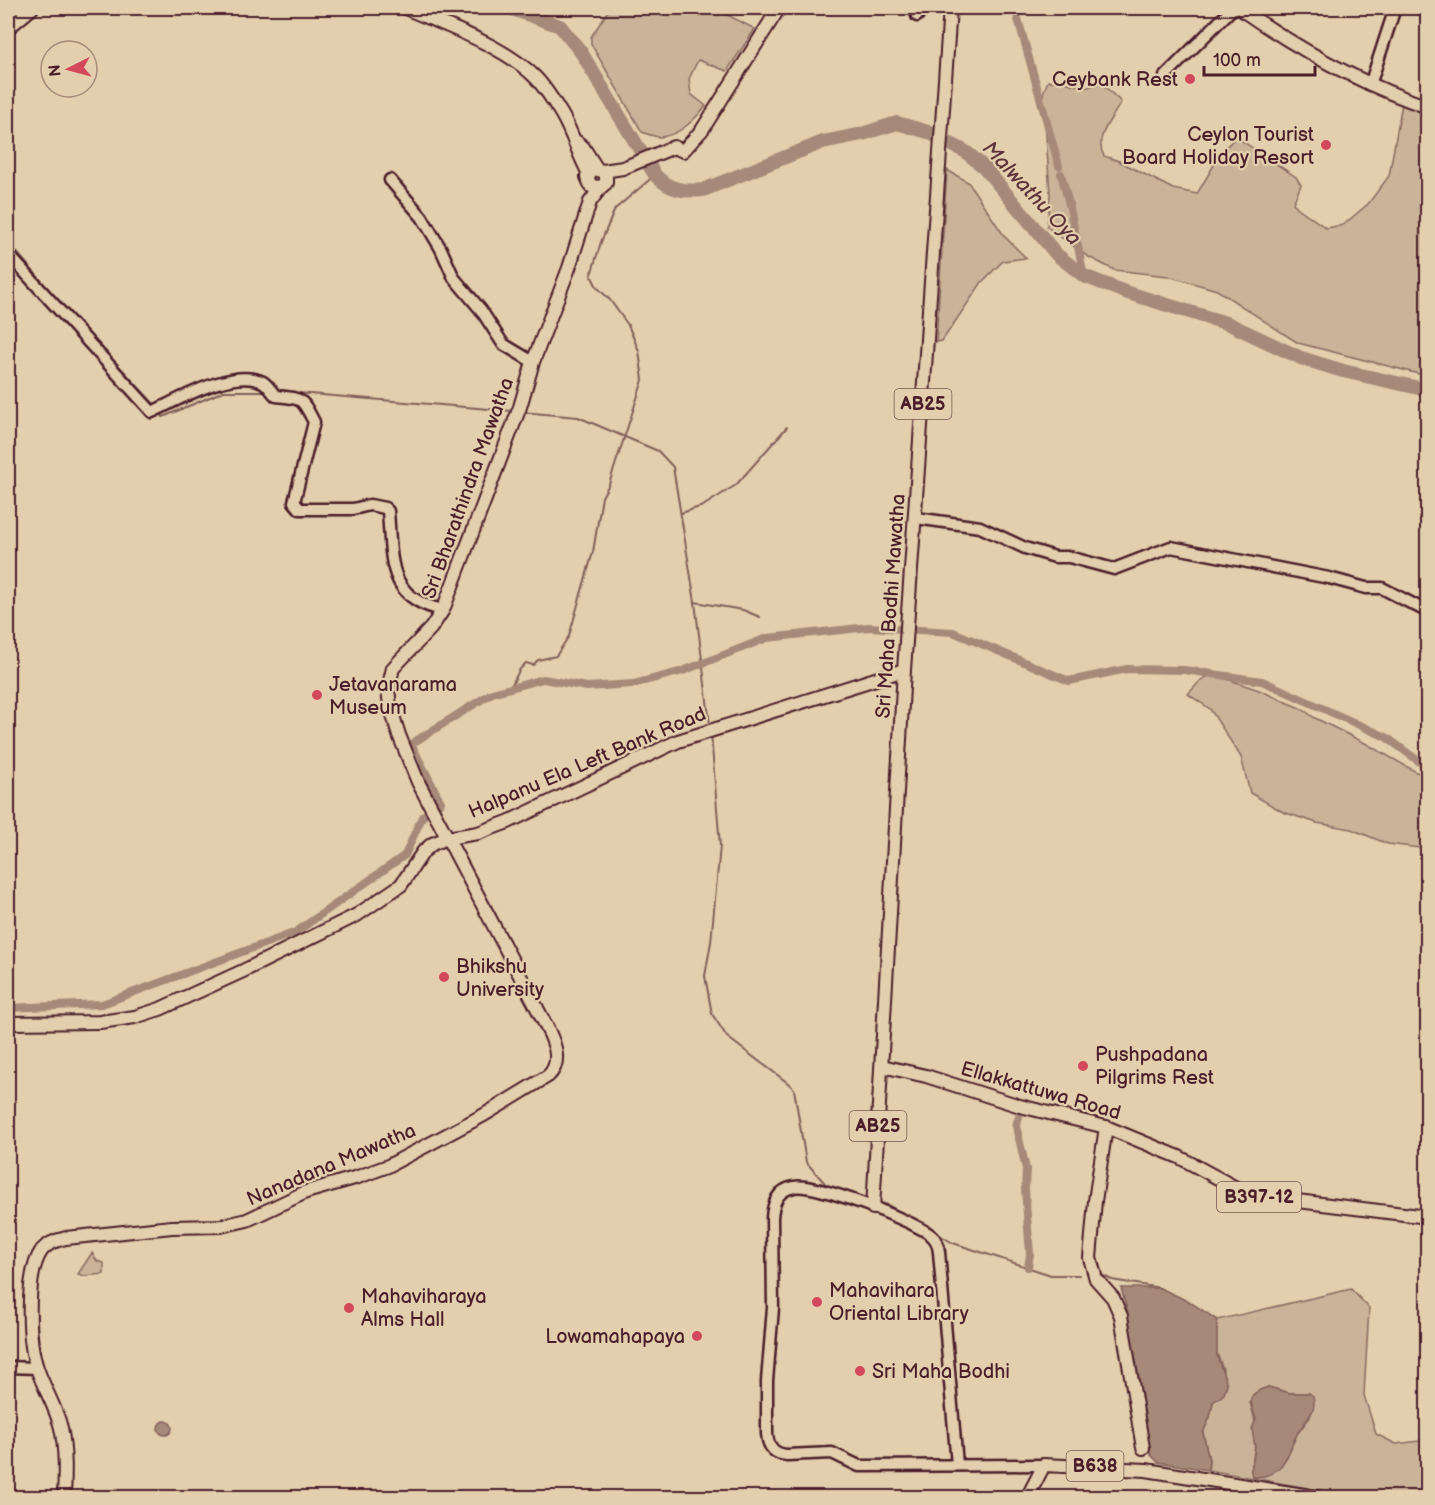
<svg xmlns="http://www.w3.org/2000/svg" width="1435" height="1505" font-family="'Balsamiq Sans',sans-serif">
  <rect width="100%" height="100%" fill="#e3cfad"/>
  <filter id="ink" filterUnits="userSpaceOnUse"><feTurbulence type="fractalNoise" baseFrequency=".0167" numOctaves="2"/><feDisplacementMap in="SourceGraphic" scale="12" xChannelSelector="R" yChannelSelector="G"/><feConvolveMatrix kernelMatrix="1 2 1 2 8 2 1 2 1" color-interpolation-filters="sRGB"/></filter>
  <g filter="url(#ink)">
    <g fill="#cab398" stroke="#8a6962" stroke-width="1.5" fill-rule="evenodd">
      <path d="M610,8H714L755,29L727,71L698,60L689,79L691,94L706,106C694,120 680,135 661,137C655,137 647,134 642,132L591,44V37Z"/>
      <path d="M1048,81L1065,82L1085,88L1101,83L1121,102C1113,118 1093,137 1104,156L1119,161L1173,189L1197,194L1222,151L1236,137L1296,177L1301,185L1293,203L1298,208L1326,228L1343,225L1368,204L1389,176L1402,103L1427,113V376L1298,343L1217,290L1168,276L1114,270L1087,256L1047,227L1050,194L1043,93Z"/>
      <polygon points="947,170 968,182 1005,237 1026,258 1003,261 982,282 942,341 936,342"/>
      <polygon points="1212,674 1259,690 1302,709 1315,718 1365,743 1427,778 1427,849 1388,844 1351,829 1317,823 1283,812 1250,793 1241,757 1210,709 1188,694 1201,680"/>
      <polygon points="92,1253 97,1261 104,1263 104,1274 84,1276 78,1274"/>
      <path d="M1351,1289L1369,1308L1364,1395L1376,1434L1396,1444L1427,1440V1497H1358L1208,1470L1209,1460L1203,1433L1210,1417L1213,1402L1221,1396L1223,1369L1216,1351L1217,1320ZM1268,1387L1290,1393H1309L1310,1417L1297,1434L1286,1459L1251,1471C1255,1447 1259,1426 1250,1403Z"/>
    </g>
    <g fill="#a78979" stroke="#825f5a" stroke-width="1.5">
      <polygon points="1121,1288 1160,1288 1190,1302 1217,1320 1217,1356 1227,1384 1224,1394 1213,1402 1210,1417 1203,1433 1209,1460 1208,1470 1158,1462 1151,1455 1146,1440 1127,1310"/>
      <path d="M1268,1387L1290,1393H1309L1313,1396C1318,1412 1304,1422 1297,1434C1291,1445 1288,1459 1279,1468C1270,1476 1262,1477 1252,1477L1251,1471L1255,1448L1252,1429L1256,1419C1249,1400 1246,1394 1268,1387Z"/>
      <circle cx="165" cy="1428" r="7"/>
    </g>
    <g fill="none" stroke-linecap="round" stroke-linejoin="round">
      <g stroke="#825f5a" stroke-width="2">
        <polyline points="8,242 64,307 156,406"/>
        <polyline points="286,392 513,411"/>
        <polyline points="522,412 578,417 658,451 673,467 695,602 710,725"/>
        <polyline points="161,413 163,417 224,391 268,391"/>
        <polyline points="681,513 703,506 736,485 787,427"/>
        <polyline points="695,602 743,610 760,617"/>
        <polyline points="510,688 520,669 526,663 533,665 538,660 556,656 569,636 593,552 602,497 609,484 643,380 639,351 628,325 610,300 597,287 591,275 601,242 615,209 655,175"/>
        <polyline points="711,734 720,846 711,942 705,976 712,1014 727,1037 788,1083 794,1089 806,1162 830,1189"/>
        <polyline points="858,1197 870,1200"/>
        <polyline points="879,1202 888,1205 908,1217"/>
        <polyline points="936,1233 953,1243 1051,1275 1079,1275"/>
        <polyline points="1099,1274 1112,1280 1160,1288"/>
      </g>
      <g stroke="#a78979" stroke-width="8">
        <polyline points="1015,8 1059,166"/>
        <polyline points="1061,174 1070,208 1084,276"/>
        <polyline points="8,1008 102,1004 296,932 405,855 422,817 441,802 411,744 492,693 543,679 587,687 633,684 683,671 767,638 869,627 953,632 1069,681 1127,669 1184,670 1262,681 1386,737 1428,768"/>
        <polyline points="1019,1117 1016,1125 1026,1169 1025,1189 1030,1254 1028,1267"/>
      </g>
      <path stroke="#a78979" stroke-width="14" d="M509,8L560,26L581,52L655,175C669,190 684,192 703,190L823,142L862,134L897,123L928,132L966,152L984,167L1057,255L1084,276L1125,292L1229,324L1301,358L1343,371L1428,390"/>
      <g stroke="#4a1f2b" stroke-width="15">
        <g id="minor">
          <polyline points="917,16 923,8"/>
          <polyline points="1165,76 1233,8"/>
          <polyline points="1370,85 1395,8"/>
          <polyline points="390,180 422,217 441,249 454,278 481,310 503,344 533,362"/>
          <path d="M8,254L152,412C178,400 234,367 263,382C268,385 272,392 276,396C303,399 301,397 314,422L294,502L300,509H353L370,505L385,508L388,511C392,558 386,599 443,610"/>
          <polyline points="916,518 980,527 1025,548 1055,557 1069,557 1114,569 1171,547 1329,578 1366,588 1382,588 1428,612"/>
          <polyline points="8,1367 37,1368"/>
          <path d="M957,1465L939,1252C938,1245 937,1240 932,1236C915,1221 814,1182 794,1187C777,1190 773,1203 772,1218L773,1308L767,1381V1434C768,1447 774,1454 787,1455L832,1453L859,1466L1044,1465"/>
        </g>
      </g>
      <g stroke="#4a1f2b" stroke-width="16">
        <g id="major">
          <path d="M405,8C445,25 504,46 535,77C546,88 554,102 562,115C573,134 578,154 589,174"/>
          <path d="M1239,8C1298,49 1359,84 1428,107"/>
          <polyline points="8,28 32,8"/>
          <polyline points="577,142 583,147 597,169"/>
          <polyline points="603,171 606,176 606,183 601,187 591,186 587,177 593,169 603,171 623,168 674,147 683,151 702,130 779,8"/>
          <polyline points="8,1023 100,1022 135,1017 160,1009 243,971 357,915 401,885 423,852 432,844 447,838 478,833 508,822 678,741 904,670"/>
          <polyline points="882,1066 926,1076 1020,1106 1106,1127 1179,1157 1249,1195 1428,1217"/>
          <polyline points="1106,1127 1095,1201 1090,1258 1096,1279 1113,1298 1121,1316 1143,1448"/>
          <polyline points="873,1208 904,670 950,8"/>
          <path d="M64,1498C65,1475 66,1451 61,1428C56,1407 44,1389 37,1368C28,1342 25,1273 42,1250C48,1243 57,1240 66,1238L172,1227L221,1226L247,1220L306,1192L358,1177L388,1166L484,1115L548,1076C568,1058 546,1027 537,1008L418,782L399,735L390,706L388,689L393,668L431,628L443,610L520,407L533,362L569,268L590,202L601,187"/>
          <polyline points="1027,1498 1044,1465 1146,1470 1323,1498"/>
        </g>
      </g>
      <use href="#minor" stroke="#e3cfad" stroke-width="10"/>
      <use href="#major" stroke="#e3cfad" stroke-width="12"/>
    </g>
  </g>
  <g fill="#d1495b" stroke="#e3cfad" stroke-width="2">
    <circle cx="1190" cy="79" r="6"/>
    <circle cx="1326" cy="145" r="6"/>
    <circle cx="317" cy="695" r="6"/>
    <circle cx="444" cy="977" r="6"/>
    <circle cx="1083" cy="1066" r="6"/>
    <circle cx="817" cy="1302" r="6"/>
    <circle cx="349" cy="1308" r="6"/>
    <circle cx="697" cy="1336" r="6"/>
    <circle cx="860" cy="1371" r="6"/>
  </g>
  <g text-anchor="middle" stroke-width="4.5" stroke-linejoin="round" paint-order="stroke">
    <g fill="#e3cfad" stroke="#785452" stroke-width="1.5">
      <rect x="894.5" y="389" width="57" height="30" rx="4.5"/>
      <rect x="849.5" y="1111" width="57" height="30" rx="4.5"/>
      <rect x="1217" y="1182" width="84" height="30" rx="4.5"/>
      <rect x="1066.5" y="1451" width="57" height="30" rx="4.5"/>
    </g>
    <g font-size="18" font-weight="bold" fill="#4a1f2b">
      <text x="923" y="410">AB25</text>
      <text x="878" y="1132">AB25</text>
      <text x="1259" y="1203">B397-12</text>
      <text x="1095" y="1472">B638</text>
    </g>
    <g font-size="20" fill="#4a1f2b" stroke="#e3cfad" text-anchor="start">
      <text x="1178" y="86" text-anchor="end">Ceybank Rest</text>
      <text x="1314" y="141" text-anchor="end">Ceylon Tourist<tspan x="1314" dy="23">Board Holiday Resort</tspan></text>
      <text x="329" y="691">Jetavanarama<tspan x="329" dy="23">Museum</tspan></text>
      <text x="456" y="973">Bhikshu<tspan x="456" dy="23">University</tspan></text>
      <text x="1095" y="1061">Pushpadana<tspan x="1095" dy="23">Pilgrims Rest</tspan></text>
      <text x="829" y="1297">Mahavihara<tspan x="829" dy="23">Oriental Library</tspan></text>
      <text x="361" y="1303">Mahaviharaya<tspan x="361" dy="23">Alms Hall</tspan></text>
      <text x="685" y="1343" text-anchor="end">Lowamahapaya</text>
      <text x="872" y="1378">Sri Maha Bodhi</text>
    </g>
    <g font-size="20" fill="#4a1f2b" stroke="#e3cfad">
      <text transform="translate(467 488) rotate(-70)" y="7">Sri Bharathindra Mawatha</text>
      <text transform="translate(890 606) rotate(-86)" y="7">Sri Maha Bodhi Mawatha</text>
      <text transform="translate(587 762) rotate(-23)" y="7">Halpanu Ela Left Bank Road</text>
      <text transform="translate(1041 1090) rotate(16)" y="7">Ellakkattuwa Road</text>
      <text transform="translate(331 1164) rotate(-23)" y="7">Nanadana Mawatha</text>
    </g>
    <g font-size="21" font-style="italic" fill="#5d343b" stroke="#e3cfad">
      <text transform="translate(1032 193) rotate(47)" y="7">Malwathu Oya</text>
    </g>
  </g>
  <rect width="1435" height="1505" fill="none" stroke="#e3cfad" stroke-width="30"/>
  <rect x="15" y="15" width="1405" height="1475" fill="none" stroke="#4a1f2b" stroke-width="2" filter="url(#ink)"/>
  <g transform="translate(69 69) rotate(264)"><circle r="28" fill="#e3cfad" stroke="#a68979" stroke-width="1.5"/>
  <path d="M0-4.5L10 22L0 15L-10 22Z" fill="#d1495b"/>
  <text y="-9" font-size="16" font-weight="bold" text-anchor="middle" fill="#4a1f2b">N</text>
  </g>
  <path d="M1204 66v9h111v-9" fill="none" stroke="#4a1f2b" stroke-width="3"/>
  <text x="1213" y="66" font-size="18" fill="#4a1f2b" stroke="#e3cfad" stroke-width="4.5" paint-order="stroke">100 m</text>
</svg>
